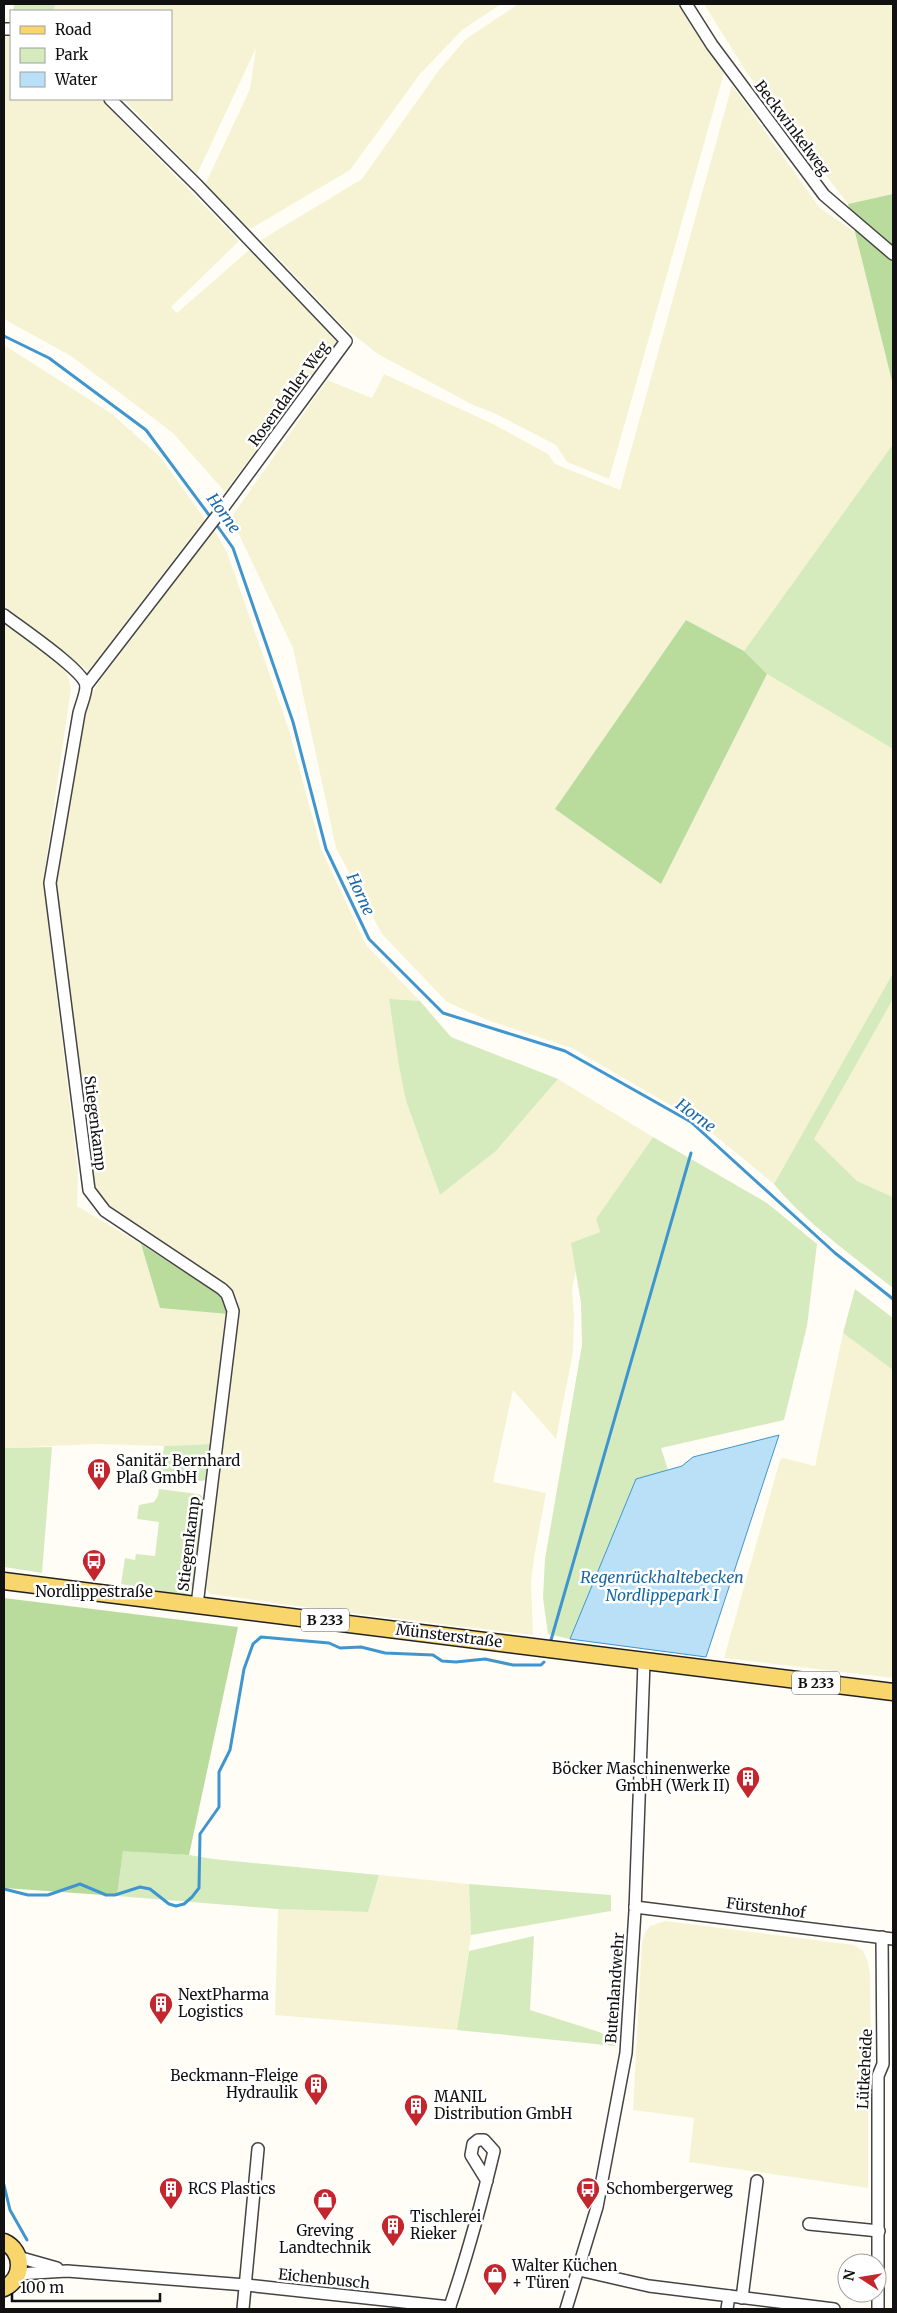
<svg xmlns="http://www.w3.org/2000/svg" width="897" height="2313" font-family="Merriweather,serif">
  <rect width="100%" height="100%" fill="#fffdf5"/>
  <g fill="#f6f3d4">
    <polygon points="56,4 501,4 462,30 420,74 350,170 250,229 205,185 250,89 256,48 197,174 123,99 171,99 171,11 53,11"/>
    <polygon points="518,4 683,4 724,73 609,479 567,462 556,445 494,413 473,405 378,354 346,329 261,240 362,179 439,70 466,39"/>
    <polygon points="704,4 893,4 893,194 848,204 747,73"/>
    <polygon points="4,35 11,36 11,99 100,99 239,241 171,307 177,313 249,250 338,341 225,492 173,433 71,356 4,319"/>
    <polygon points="732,85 820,208 855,232 893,385 893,444 744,651 686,620 661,884 767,674 893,749 893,973 774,1184 696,1120 572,1048 487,1020 447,1002 382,934 336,848 293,648 231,518 327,380 372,398 384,374 493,424 548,454 555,464 620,490"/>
    <polygon points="4,345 112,414 160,457 205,519 88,671 4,606"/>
    <polygon points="214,530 227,552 289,730 321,849 366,945 420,1001 389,1000 406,1101 440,1195 496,1151 558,1079 653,1137 596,1219 600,1232 572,1243 577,1268 572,1288 574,1317 573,1352 556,1439 513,1390 493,1482 546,1493 534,1558 531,1582 533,1635 326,1610 211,1594 205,1588 239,1310 238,1301 233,1291 225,1284 118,1215 100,1197 96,1188 92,1178 56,884 84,708 98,683"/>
    <polygon points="4,621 62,665 68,676 71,688 43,882 78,1172 77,1206 141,1244 160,1308 228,1314 212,1444 164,1446 96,1444 4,1448"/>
    <polygon points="893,999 893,1197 857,1181 813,1139"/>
    <polygon points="843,1333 893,1370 893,1678 724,1658 780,1460 783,1458 815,1466"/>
    <polygon points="379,1875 469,1884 471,1935 457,2030 275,2015 278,1909 368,1912"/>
    <polygon points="665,1921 854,1945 863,1951 868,1962 870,1975 871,2055 868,2071 868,2188 689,2162 694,2118 633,2110 642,1942 645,1933 650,1926"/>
  </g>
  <g fill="#d5ebbd">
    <polygon points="14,4 56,4 53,11 13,11"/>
    <polygon points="893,444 893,749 767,674 744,651"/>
    <path d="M893,973V999L814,1139L857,1181L893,1197V1288C855,1258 804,1221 774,1184Z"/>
    <polygon points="389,999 420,1001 451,1037 558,1079 496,1151 440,1195 406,1101 399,1066"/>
    <polygon points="653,1137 767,1203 817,1244 807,1326 784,1420 661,1448 668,1470 636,1480 570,1639 548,1634 543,1598 545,1559 582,1345 581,1303 571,1243 600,1232 596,1219"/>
    <polygon points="855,1289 893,1318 893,1370 843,1333"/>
    <polygon points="212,1444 208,1478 203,1481 160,1478 164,1446"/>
    <polygon points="52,1447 42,1573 4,1567 4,1448"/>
    <polygon points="159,1489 198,1494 202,1496 204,1501 193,1586 190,1592 185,1595 121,1584 125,1558 135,1560 136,1554 155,1556 159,1522 137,1519 139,1505 154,1502 158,1496"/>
    <polygon points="123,1850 189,1855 213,1859 379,1875 368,1912 278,1909 117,1896"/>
    <polygon points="469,1884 611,1895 611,1911 471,1935"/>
    <polygon points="534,1936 530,2010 599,2032 616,2041 615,2046 457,2030 469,1951"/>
  </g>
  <g fill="#b9dc9c">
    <polygon points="893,194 893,385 848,204"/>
    <polygon points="686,620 744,651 767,674 661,884 555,809"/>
    <polygon points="141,1244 218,1294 226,1304 228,1314 160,1308"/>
    <polygon points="4,1598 238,1627 189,1855 123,1851 117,1896 4,1888"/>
  </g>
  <polygon fill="#b9e0f7" stroke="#3f96cf" points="779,1435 706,1657 570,1639 636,1479 682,1466 693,1457"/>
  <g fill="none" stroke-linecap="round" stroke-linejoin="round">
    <g stroke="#3f96cf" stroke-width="3">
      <polyline points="4,336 49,358 146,430 212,519"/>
      <polyline points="216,524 233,548 293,722 326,849 369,939 443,1013 565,1051 691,1122 835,1253 893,1299"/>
      <polyline points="551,1640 691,1153"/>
      <polyline points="4,1889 28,1895 48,1895 80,1884 106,1895 115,1895 140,1887 150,1889 169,1904 176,1906 184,1904 192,1897 199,1888 200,1834 219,1807 219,1772 230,1750 244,1669 253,1644 261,1637 329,1643 340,1648 361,1647 385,1653 433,1655 442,1661 456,1662 485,1659 513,1665 541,1665 544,1662"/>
      <polyline points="4,2185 10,2210 27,2240"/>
    </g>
    <g stroke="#444" stroke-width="14">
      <g id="minor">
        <polyline points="686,4 712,45 824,195 893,254"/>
        <polyline points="4,29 11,29"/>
        <path d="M4,615C18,626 85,671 86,686C86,694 81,705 79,713L50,883L89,1190L105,1211L222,1289L227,1294L233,1311L197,1605"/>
        <polyline points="86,686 220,512 346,341 198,186 110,99"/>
        <polyline points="635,1907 893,1939"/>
        <polyline points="809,2224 879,2231"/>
        <polyline points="18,2257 57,2268"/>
        <polyline points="579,2270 649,2286 834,2309"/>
        <polyline points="18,2274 67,2271 246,2285 450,2307"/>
        <polyline points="742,2298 757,2181"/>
        <polyline points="243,2309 258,2149"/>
        <path d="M449,2309C467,2257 481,2205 494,2151L484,2140H478L473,2144L471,2155L487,2181"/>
        <polyline points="566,2309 597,2207 626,2053 635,1911 644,1662"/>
        <polyline points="727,2309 729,2296"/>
        <polyline points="878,2309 878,2076 883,2064 882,1937"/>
      </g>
    </g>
    <g stroke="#222" stroke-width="19">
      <g id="primary">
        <polyline points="4,1581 893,1692"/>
        <path d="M4,2242C24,2251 24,2279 4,2288"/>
      </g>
    </g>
    <use href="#minor" stroke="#fff" stroke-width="11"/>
    <use href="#primary" stroke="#f9d66b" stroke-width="16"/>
  </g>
  <defs>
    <g id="building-pin" transform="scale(1.25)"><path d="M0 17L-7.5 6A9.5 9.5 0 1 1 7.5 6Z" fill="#c4262e" stroke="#fff"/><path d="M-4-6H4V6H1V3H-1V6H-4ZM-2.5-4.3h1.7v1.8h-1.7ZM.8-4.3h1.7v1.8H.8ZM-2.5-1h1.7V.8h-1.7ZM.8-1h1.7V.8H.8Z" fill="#fff"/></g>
    <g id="bus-pin" transform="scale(1.25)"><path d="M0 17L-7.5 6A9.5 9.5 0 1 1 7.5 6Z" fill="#c4262e" stroke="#fff"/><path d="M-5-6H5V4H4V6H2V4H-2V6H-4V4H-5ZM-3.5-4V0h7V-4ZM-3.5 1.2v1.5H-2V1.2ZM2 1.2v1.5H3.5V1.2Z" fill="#fff"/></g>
    <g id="shop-pin" transform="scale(1.25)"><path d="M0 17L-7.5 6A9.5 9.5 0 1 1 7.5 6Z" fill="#c4262e" stroke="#fff"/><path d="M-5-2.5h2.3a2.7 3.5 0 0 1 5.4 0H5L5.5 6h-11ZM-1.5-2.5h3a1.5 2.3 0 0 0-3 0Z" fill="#fff"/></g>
  </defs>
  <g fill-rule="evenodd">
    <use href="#building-pin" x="99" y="1470"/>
    <use href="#bus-pin" x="94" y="1561"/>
    <use href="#building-pin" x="748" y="1778"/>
    <use href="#building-pin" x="161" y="2004"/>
    <use href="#building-pin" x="316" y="2085"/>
    <use href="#building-pin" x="416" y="2106"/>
    <use href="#building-pin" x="171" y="2189"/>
    <use href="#bus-pin" x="588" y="2189"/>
    <use href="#shop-pin" x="325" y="2200"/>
    <use href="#building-pin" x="393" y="2226"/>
    <use href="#shop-pin" x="495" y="2275"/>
  </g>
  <g text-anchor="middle" stroke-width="5" stroke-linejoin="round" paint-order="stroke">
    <g fill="#fff" stroke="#585858" stroke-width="1">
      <rect x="301" y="1608.5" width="48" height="23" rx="4"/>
      <rect x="792" y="1671.5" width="48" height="23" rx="4"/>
    </g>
    <g font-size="14" font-weight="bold" fill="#111">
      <text x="325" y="1625">B 233</text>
      <text x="816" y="1688">B 233</text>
    </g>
    <g font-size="15" fill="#111" stroke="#fff">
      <text transform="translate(792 128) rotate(53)" y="5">Beckwinkelweg</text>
      <text transform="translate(289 394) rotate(-54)" y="5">Rosendahler Weg</text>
      <text transform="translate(95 1123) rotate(83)" y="5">Stiegenkamp</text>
      <text transform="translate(189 1544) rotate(-83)" y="5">Stiegenkamp</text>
      <text transform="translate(449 1636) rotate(7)" y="5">Münsterstraße</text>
      <text transform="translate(766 1908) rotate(7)" y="5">Fürstenhof</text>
      <text transform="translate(615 1988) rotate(-86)" y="5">Butenlandwehr</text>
      <text transform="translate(865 2069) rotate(-87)" y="5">Lütkeheide</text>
      <text transform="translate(324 2279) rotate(6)" y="5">Eichenbusch</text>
    </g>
    <g font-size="15" fill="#111" stroke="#fff" text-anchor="start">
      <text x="116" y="1466">Sanitär Bernhard<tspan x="116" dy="17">Plaß GmbH</tspan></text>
      <text x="94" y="1597" text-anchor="middle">Nordlippestraße</text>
      <text x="730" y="1774" text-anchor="end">Böcker Maschinenwerke<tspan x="730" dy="17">GmbH (Werk II)</tspan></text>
      <text x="178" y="2000">NextPharma<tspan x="178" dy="17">Logistics</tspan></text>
      <text x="298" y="2081" text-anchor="end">Beckmann-Fleige<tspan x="298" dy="17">Hydraulik</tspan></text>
      <text x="434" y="2102">MANIL<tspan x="434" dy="17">Distribution GmbH</tspan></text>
      <text x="188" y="2194">RCS Plastics</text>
      <text x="606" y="2194">Schombergerweg</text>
      <text x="410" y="2222">Tischlerei<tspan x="410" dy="17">Rieker</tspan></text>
      <text x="325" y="2236" text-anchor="middle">Greving<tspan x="325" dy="17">Landtechnik</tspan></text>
      <text x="512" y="2271">Walter Küchen<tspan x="512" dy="17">+ Türen</tspan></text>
    </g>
    <g font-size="16" font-style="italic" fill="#1768a6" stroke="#fff">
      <text transform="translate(224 513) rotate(54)" y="6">Horne</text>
      <text transform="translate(361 894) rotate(65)" y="6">Horne</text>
      <text transform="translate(696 1115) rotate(36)" y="6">Horne</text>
      <text x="662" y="1583">Regenrückhaltebecken<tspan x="662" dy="18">Nordlippepark I</tspan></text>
    </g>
  </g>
  <rect width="897" height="2313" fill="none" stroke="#111111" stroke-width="10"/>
  <rect x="10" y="10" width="162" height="90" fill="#ffffff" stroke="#a0a0a0"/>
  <rect x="20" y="26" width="25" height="8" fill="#f9d66b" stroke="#a0a0a0"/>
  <text x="55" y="35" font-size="15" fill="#111111">Road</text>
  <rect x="20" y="48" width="25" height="15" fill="#d5ebbd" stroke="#a0a0a0"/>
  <text x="55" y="60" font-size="15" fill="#111111">Park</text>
  <rect x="20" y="72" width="25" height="15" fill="#b9e0f7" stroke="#a0a0a0"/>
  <text x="55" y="85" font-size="15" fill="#111111">Water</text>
  <g transform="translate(862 2278) rotate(282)"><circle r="24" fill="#ffffff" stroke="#a0a0a0"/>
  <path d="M0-4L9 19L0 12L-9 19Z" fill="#c4262e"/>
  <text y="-8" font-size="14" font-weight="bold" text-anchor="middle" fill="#111111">N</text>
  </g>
  <path d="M12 2293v8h148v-8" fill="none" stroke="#111111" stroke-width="2.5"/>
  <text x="20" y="2293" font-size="15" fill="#111111" stroke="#ffffff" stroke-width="4" paint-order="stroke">100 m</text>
</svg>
